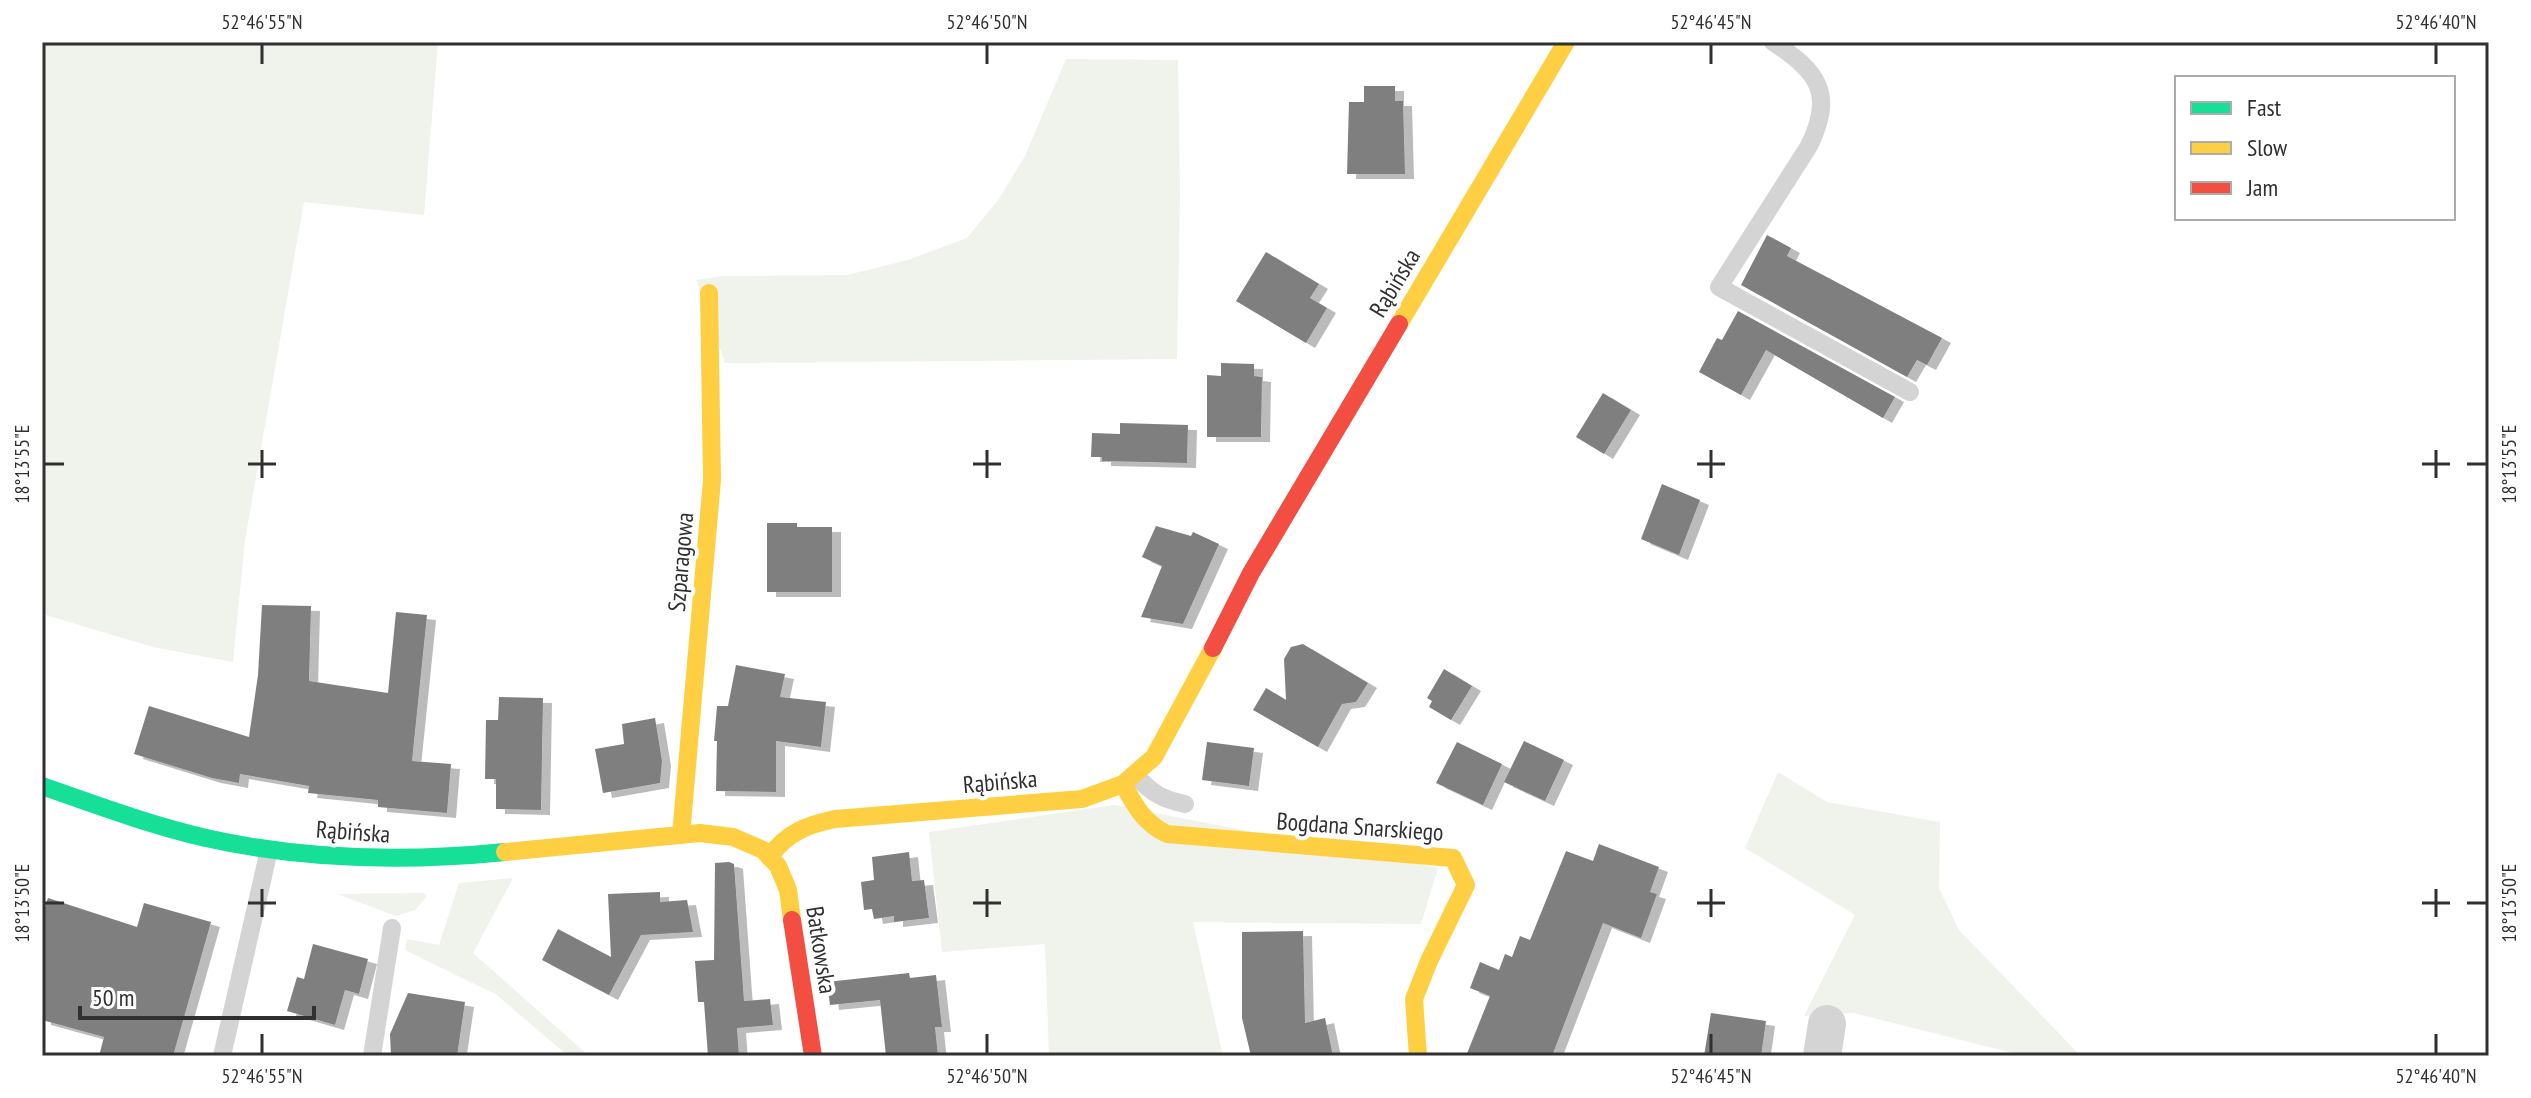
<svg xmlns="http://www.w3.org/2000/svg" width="2531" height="1098" font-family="'PT Sans Narrow',sans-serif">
  <defs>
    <filter id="shadow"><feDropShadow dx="9" dy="5" stdDeviation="0" flood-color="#0004"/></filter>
  </defs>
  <rect width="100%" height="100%" fill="#fff"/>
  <g fill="#f0f2ec">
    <polygon points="42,42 438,42 424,215 304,202 245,540 233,662 153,647 42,614"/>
    <polygon points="1066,59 1178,60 1180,194 1177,359 725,363 696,280 724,276 847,275 908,260 967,238 999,199 1025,156"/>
    <polygon points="1778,772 1827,802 1940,822 1939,888 1959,930 2076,1051 2077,1056 2025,1056 1854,1013 1804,1016 1855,915 1745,848"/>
    <polygon points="1114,805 1438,868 1421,924 1193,922 1223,1056 1049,1056 1045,944 942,952 929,832"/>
    <polygon points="513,878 473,953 589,1056 568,1056 497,995 405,950 407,939 439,945 459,883"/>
    <polygon points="424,893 427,896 415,910 396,916 337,894"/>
  </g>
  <g fill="#7f7f7f" filter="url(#shadow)">
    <polygon points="1364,86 1395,86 1395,101 1403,101 1405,174 1347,174 1349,102 1364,102"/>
    <polygon points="1767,235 1791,248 1787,256 1942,338 1927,365 1917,360 1907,377 1741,285"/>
    <polygon points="1266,252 1319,284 1310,298 1327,308 1306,343 1236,301"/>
    <polygon points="1738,311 1895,397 1883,418 1766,350 1741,395 1699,372 1717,338 1722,340"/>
    <polygon points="1221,363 1254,364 1254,376 1262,377 1261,437 1207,437 1207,375 1221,376"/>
    <polygon points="1603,393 1631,410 1604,454 1576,437"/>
    <polygon points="1120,423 1188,425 1187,463 1102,461 1102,457 1091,457 1092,433 1120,434"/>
    <polygon points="1662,484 1700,500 1679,555 1641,539"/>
    <polygon points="767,523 797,523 797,527 832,527 832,592 767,592"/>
    <polygon points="1156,526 1191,536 1193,532 1219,544 1183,624 1141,617 1162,566 1142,557"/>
    <polygon points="262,605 311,606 309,681 388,693 396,612 427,615 412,761 451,764 447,813 378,807 378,800 308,793 309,786 240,774 239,783 212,778 134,754 149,706 249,737 258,675"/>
    <polygon points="1303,644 1368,683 1356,702 1342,704 1318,747 1253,710 1266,688 1286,700 1284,659 1291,647"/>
    <polygon points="736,665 785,674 780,697 826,702 821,747 776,741 776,792 716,791 717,741 714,741 717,706 728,706"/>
    <polygon points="1444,669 1472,686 1451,720 1429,707 1432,701 1427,698"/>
    <polygon points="499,697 543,698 541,810 496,809 496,779 485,779 486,720 498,720"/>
    <polygon points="655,718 662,761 660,783 603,793 595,749 624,744 622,724"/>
    <polygon points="1524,741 1564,760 1545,801 1504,782"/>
    <polygon points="1207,742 1254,748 1249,786 1202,780"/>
    <polygon points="1457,742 1502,764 1483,805 1436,783"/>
    <polygon points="1599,844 1659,867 1650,892 1657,894 1641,938 1603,923 1552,1056 1466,1056 1490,996 1470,988 1480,962 1499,970 1505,954 1512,957 1520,936 1530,940 1566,851 1593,861"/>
    <polygon points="909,852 912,881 924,880 929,918 894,922 894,916 874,919 872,909 864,910 861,882 874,880 872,857"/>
    <polygon points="729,862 734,864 744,1001 770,999 773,1025 737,1028 739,1056 708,1056 704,1002 698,1002 695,961 714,960 715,863"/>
    <polygon points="660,892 660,902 687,900 693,932 641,935 609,995 542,960 558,929 611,957 608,894"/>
    <polygon points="48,898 137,927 144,903 211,922 173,1056 99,1056 104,1037 42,1020 42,915"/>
    <polygon points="1303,931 1305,1023 1325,1018 1333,1056 1251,1056 1242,1018 1242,932"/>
    <polygon points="313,944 368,959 359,994 345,990 335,1025 287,1011 297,977 304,979"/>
    <polygon points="909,973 910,978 936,975 942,1027 935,1027 938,1056 886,1056 880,1000 830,1005 827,982"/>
    <polygon points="408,993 465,1002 457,1056 391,1056 390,1034"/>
    <polygon points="1711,1013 1766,1021 1761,1056 1704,1056"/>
  </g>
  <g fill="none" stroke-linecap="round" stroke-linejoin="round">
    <g stroke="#d4d4d4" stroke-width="18">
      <path d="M1773,42C1818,72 1835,93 1809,146L1719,287L1910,392"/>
      <path d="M1137,777C1153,794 1162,799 1185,804"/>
      <polyline points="222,1056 269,850"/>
      <polyline points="372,1056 392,928"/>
    </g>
    <polyline stroke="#d4d4d4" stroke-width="38" points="1822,1056 1827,1024"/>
    <path stroke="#16e098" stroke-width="18" d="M42,786C96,805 150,825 206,838C304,860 406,862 505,852"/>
    <g stroke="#ffcf43" stroke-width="18">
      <polyline points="1399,324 1566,42"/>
      <path d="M1123,784C1135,806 1144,823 1167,834L1453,858L1466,885L1429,961L1414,999L1418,1056"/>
      <polyline points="681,835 712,480 709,293"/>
      <polyline points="505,852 700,833 733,837 763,850 778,866 788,890 792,920"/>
      <path d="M769,857C787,833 806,825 835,819L1082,799L1123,784L1154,757L1213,648"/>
    </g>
    <g stroke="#f24e42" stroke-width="18">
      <polyline points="1213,648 1251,573 1399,324"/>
      <polyline points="792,920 813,1056"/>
    </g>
  </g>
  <path fill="none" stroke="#303030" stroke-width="3" d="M262,44V64M987,44V64M1711,44V64M2436,44V64M262,450V478M987,450V478M1711,450V478M2436,450V478M44,464H64M248,464H276M973,464H1001M1697,464H1725M2422,464H2450M2467,464H2487M262,889V917M987,889V917M1711,889V917M2436,889V917M44,903H64M248,903H276M973,903H1001M1697,903H1725M2422,903H2450M2467,903H2487M262,1034V1054M987,1034V1054M1711,1034V1054M2436,1034V1054"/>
  <g text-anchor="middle" stroke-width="8" stroke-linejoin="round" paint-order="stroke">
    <g font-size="24" fill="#303030" stroke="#fff">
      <text transform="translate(1395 283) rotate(-59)" y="8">Rąbińska</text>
      <text transform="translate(681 562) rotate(-85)" y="8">Szparagowa</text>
      <text transform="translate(1000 782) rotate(-5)" y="8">Rąbińska</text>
      <text transform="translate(1360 827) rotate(4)" y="8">Bogdana Snarskiego</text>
      <text transform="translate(353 832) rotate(4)" y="8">Rąbińska</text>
      <text transform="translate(821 950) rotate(81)" y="8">Batkowska</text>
    </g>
  </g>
  <rect width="2531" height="1098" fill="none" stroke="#ffffff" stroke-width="88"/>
  <rect x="2175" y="76" width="280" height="144" fill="#ffffff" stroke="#acacac" stroke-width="2"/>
  <rect x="2191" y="102" width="40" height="12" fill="#16e098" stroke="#acacac" stroke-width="2"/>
  <text x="2247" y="116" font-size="24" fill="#303030">Fast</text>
  <rect x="2191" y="142" width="40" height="12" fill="#ffcf43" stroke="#acacac" stroke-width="2"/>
  <text x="2247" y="156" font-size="24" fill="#303030">Slow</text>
  <rect x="2191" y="182" width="40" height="12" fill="#f24e42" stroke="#acacac" stroke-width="2"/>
  <text x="2247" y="196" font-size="24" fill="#303030">Jam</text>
  <path d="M80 1006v12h234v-12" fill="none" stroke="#303030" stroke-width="4"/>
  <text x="92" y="1006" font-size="24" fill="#303030" stroke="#ffffff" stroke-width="6" paint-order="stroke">50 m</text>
  <rect x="44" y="44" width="2443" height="1010" fill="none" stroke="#303030" stroke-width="3"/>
  <g font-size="20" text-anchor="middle" fill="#303030">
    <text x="262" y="29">52°46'55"N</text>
    <text x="987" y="29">52°46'50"N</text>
    <text x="1711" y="29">52°46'45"N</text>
    <text x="2436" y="29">52°46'40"N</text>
    <text transform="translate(2509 464) rotate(-90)" y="7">18°13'55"E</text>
    <text transform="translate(22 464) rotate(-90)" y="7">18°13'55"E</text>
    <text transform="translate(2509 903) rotate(-90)" y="7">18°13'50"E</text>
    <text transform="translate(22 903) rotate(-90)" y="7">18°13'50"E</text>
    <text x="262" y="1083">52°46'55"N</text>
    <text x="987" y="1083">52°46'50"N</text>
    <text x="1711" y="1083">52°46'45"N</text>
    <text x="2436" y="1083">52°46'40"N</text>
  </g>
</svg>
